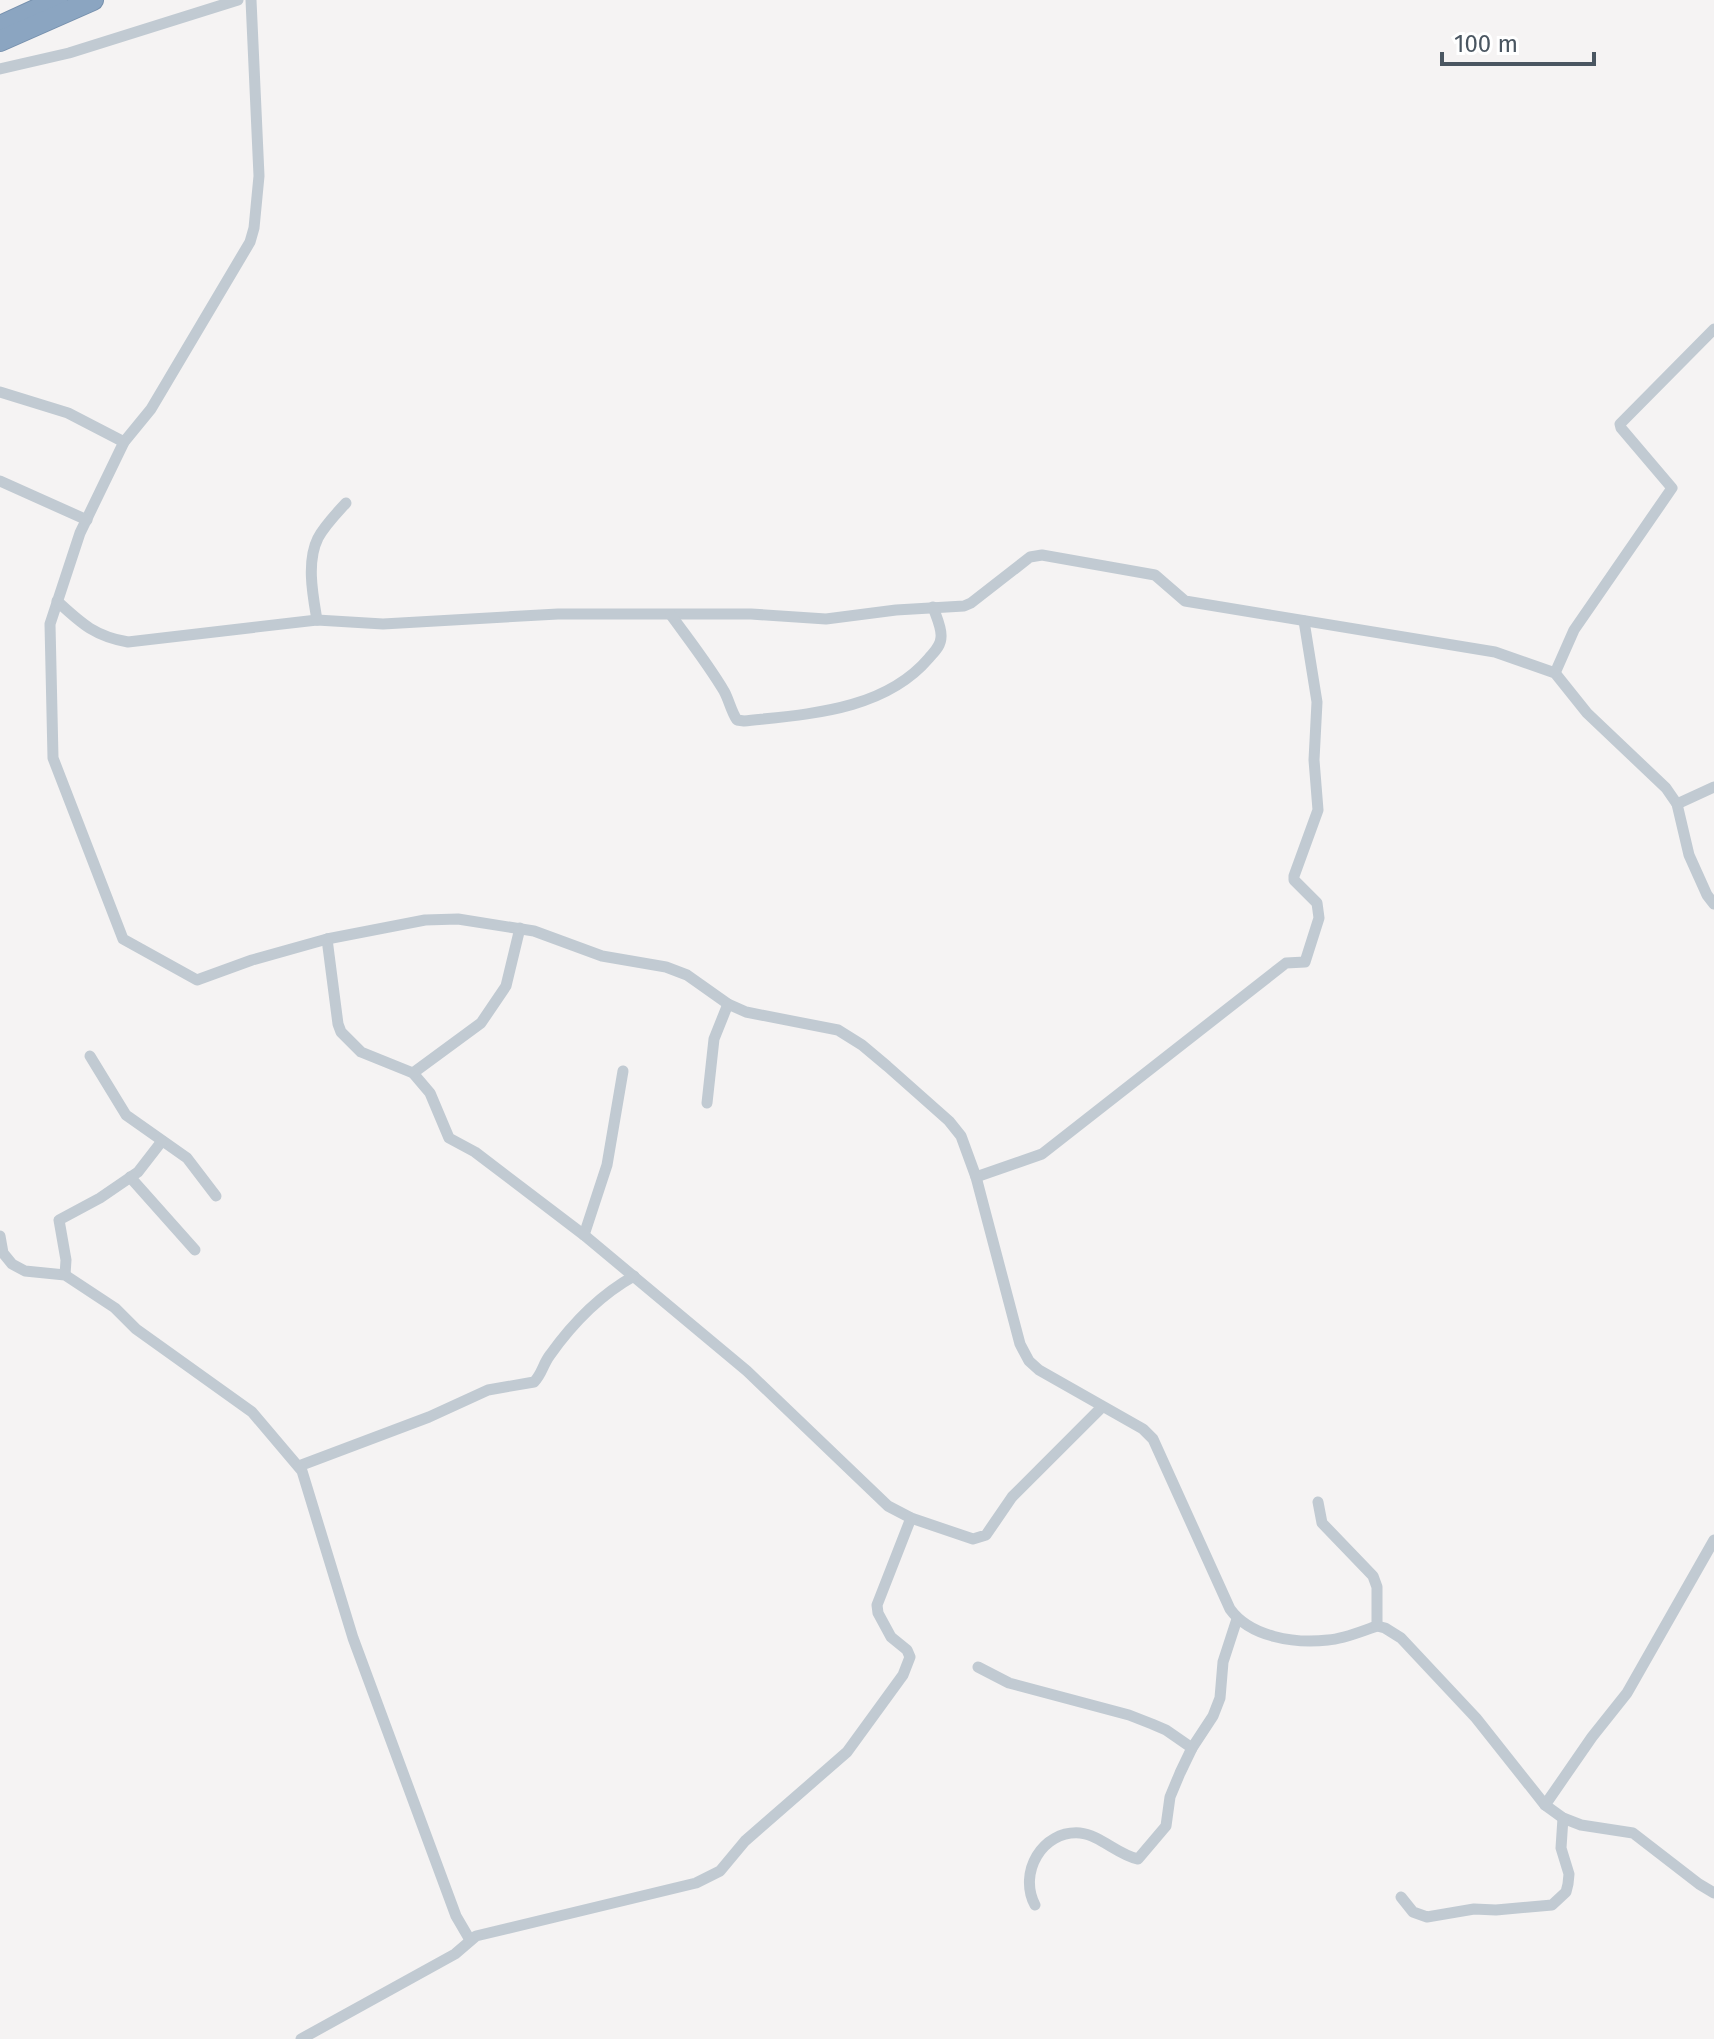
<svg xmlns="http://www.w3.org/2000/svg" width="1714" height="2039" font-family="'Fira Sans',sans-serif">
  <rect width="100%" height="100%" fill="#f5f3f3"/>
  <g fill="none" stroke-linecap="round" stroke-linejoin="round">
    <g stroke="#7690ad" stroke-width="22">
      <g id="highway">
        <polyline points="0,26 57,0"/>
        <polyline points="0,41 93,0"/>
      </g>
    </g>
    <g stroke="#c1cad2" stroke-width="11">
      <path d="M251,0L259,176L254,228L250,242L151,409L124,442L80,533L50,624L53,758L123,939L197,980L252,960L327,939L425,920L458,919L534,931L602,956L666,967L687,975L728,1004L746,1012L838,1030L862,1045L887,1066L949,1121L961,1136L976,1177L1020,1344L1029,1361L1039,1370L1143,1429L1153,1439L1230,1609C1250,1637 1295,1644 1328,1640C1344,1639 1362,1631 1377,1626L1385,1628L1401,1638L1476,1718L1545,1805L1563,1818L1581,1825L1633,1833L1699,1884L1714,1893"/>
      <polyline points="0,69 69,53 238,0"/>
      <polyline points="0,392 68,413 124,442"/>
      <polyline points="0,481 87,520"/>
      <path d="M57,601C81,623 94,636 128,642L317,620L383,624L558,614H751L826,619L896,610L964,606L971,603L1030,557L1042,555L1155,575L1185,601L1495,652L1555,673L1587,713L1666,788L1677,804L1689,855L1707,895L1714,904"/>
      <path d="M671,615C689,640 708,664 724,691C729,700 731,711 737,720L744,721C808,714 884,711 929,658C934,652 941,646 941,637C942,628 936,616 933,607"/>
      <path d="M317,620C313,596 306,562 318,538C325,525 336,514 346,503"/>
      <polyline points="1555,673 1574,630 1672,488 1621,428 1620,424 1714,329"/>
      <polyline points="1677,804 1714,787"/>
      <polyline points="327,939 338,1024 341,1032 361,1052 413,1073 430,1093 449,1138 475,1152 584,1235 747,1371 888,1506 911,1518 973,1539 986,1535 1012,1497 1102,1407"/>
      <polyline points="90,1056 126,1115 187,1158 216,1196"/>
      <polyline points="413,1073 481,1023 506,986 520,928"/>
      <polyline points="707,1103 714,1039 728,1004"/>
      <polyline points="130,1177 195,1250"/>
      <polyline points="976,1177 1042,1154 1286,963 1305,962 1319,918 1317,903 1294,880 1294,876 1318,810 1314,760 1317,702 1304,621"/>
      <polyline points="584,1235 607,1165 623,1071"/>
      <polyline points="0,1236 3,1253 12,1264 25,1271 65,1275 115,1308 136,1329 252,1412 302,1471 353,1638 456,1916 470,1940"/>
      <polyline points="65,1275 66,1260 59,1220 100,1198 138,1172 162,1141"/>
      <path d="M299,1466L429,1417L488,1390L534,1382C542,1374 543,1364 550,1355C572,1324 600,1295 634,1276"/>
      <polyline points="1318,1502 1322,1523 1373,1576 1377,1587 1377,1626"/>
      <polyline points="978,1667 1009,1683 1129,1715 1152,1724 1166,1730 1192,1748"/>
      <polyline points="1545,1805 1592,1737 1627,1693 1714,1540"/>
      <polyline points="1401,1897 1413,1912 1427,1917 1474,1909 1496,1910 1552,1905 1566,1892 1568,1884 1569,1874 1561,1848 1563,1818"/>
      <path d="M1035,1905C1018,1873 1042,1830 1080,1833C1100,1835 1118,1855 1138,1859L1166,1826L1170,1797L1180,1773L1192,1748L1213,1716L1220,1698L1223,1662L1237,1619"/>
      <polyline points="301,2039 455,1954 476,1936 696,1883 720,1871 745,1841 847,1752 903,1675 910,1657 907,1650 891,1637 878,1613 877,1605 911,1518"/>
    </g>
    <use href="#highway" stroke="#8ba5c1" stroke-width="20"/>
  </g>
  <path d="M1442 52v12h152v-12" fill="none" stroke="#4a5661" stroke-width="4"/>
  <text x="1454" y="52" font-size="24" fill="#4a5661" stroke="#ffffff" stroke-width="6" paint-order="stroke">100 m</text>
</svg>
